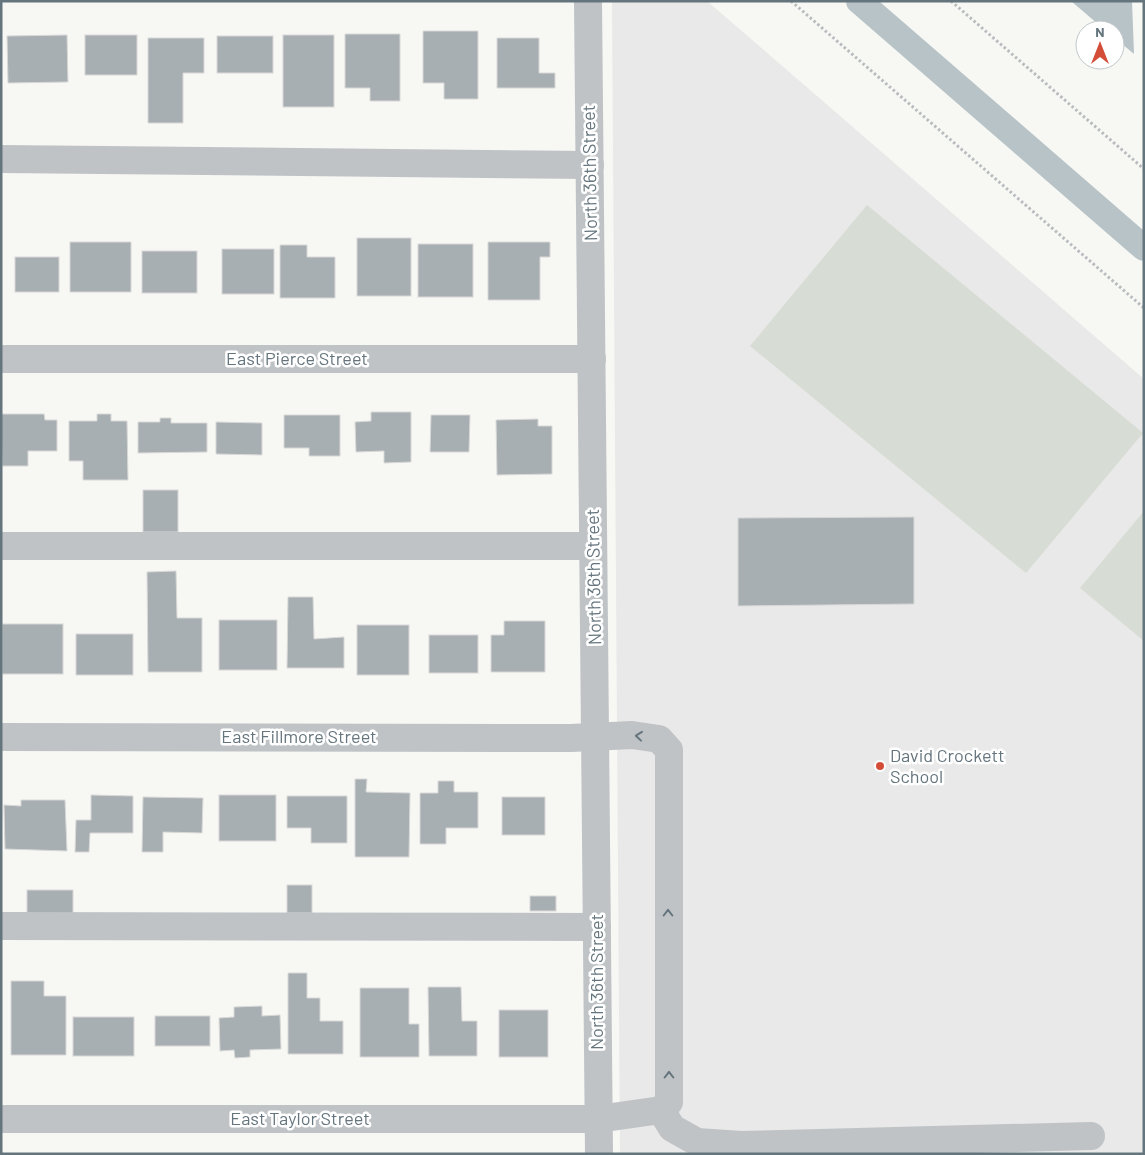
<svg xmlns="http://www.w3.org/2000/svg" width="1145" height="1155" font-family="Barlow,sans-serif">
  <rect width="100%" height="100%" fill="#f7f7f4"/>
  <polygon fill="#e8e9e8" points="612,1 707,1 1144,379 1144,1154 620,1154"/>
  <g fill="#d7dcd4">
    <polygon points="867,205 1143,433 1026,573 750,346"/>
    <polygon points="1144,511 1144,641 1080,588"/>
  </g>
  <polygon fill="#b7c3c6" points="1071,1 1132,1 1134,54 1115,38 1115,30 1105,30"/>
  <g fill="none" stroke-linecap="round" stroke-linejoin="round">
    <polyline stroke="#b7c3c6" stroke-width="26" points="859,1 1144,248"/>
  </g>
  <g fill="#a7afb3" stroke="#d9d8d7">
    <polygon points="423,31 478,31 478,99 444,99 444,83 423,83"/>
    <polygon points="345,34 400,34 400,101 370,101 370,88 345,88"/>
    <polygon points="67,35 68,82 8,83 7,36"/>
    <rect x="85" y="35" width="52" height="40"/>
    <rect x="283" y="35" width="51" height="72"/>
    <rect x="217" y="36" width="56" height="37"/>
    <polygon points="148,38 204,38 204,73 183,73 183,123 148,123"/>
    <polygon points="497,38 539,38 539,73 555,73 555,88 497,88"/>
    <rect x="357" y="238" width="54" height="58"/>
    <rect x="70" y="242" width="61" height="50"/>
    <polygon points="488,242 550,242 550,257 540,257 540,300 488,300"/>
    <rect x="418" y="244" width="55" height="53"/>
    <polygon points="280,245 307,245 307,257 335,257 335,298 280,298"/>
    <rect x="222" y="249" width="52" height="45"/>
    <rect x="142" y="251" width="55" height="42"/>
    <rect x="15" y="257" width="44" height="35"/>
    <polygon points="371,412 411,412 411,462 384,463 384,451 356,452 355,422 371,421"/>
    <polygon points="1,414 44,414 45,420 57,420 57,451 28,451 28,466 2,466"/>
    <polygon points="97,414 111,414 111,421 127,421 128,480 83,480 83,461 69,461 69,421 97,421"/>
    <polygon points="284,415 340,415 340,456 309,456 309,448 284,448"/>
    <polygon points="431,415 470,415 469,452 430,452"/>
    <polygon points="160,418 171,418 171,423 207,423 207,452 138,453 138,422 160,422"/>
    <polygon points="538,419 538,426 552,426 552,474 497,475 496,420"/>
    <polygon points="216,422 262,423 262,455 216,454"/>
    <rect x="143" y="490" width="35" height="42"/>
    <polygon points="914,517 914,604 738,606 738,518"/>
    <polygon points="176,571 177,618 202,618 202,672 148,672 147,572"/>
    <polygon points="288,597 313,597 314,639 344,637 344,668 287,668"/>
    <rect x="219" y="620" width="58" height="50"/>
    <polygon points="504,621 545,621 545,672 491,672 491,635 504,635"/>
    <rect x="2" y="624" width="61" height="50"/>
    <rect x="357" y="625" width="52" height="50"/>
    <rect x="76" y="634" width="57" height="41"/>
    <rect x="429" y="635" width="49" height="38"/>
    <polygon points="355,779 367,779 366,792 410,793 409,857 355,857"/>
    <polygon points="438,781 454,781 454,792 478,792 478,828 446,828 446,844 420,844 420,793 438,793"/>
    <polygon points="91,795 133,796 133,833 90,833 89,852 75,852 76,820 91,820"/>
    <rect x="219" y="795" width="57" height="46"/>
    <polygon points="287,796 347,796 347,843 311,843 311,828 287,828"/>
    <polygon points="143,797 203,798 202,833 163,832 163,852 142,852"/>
    <rect x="502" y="797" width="43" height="38"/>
    <polygon points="21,800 65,800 67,851 5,849 4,805 21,806"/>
    <rect x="287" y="885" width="25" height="28"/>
    <rect x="27" y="890" width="46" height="25"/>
    <rect x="530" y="896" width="26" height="15"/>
    <polygon points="288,973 307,973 307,998 320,998 320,1021 343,1021 343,1054 288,1054"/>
    <polygon points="11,981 44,981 44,996 66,996 66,1055 11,1055"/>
    <polygon points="428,987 461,987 462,1021 477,1021 477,1056 429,1056"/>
    <polygon points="360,988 409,988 409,1024 419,1024 419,1057 360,1057"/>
    <polygon points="262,1006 262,1016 280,1015 281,1049 250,1050 250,1057 235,1058 234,1050 220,1051 219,1018 234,1017 234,1007"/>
    <rect x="499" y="1010" width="49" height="47"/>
    <rect x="155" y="1016" width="55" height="30"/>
    <rect x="73" y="1017" width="61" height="39"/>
  </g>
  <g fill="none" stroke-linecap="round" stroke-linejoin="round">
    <g stroke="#b9bcbe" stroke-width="3" stroke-dasharray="2.5 2.5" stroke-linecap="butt">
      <polyline points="791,1 1144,308"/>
      <polyline points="951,1 1144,169"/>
    </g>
    <g stroke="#bfc3c6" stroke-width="28">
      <polyline points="588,1 599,1154"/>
      <polyline points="1,159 590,165"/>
      <polyline points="1,359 592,359"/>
      <polyline points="1,546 593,546"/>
      <polyline points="1,737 571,738 632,735 659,739 669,750 669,1102 661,1110 598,1119 1,1119"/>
      <polyline points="1,926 597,927"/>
      <polyline points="661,1110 672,1128 697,1142 741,1145 1091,1136"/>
    </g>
  </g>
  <defs><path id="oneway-chevron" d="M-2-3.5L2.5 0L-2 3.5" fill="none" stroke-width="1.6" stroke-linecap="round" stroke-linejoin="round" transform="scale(1.25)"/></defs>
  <g stroke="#65757d">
    <use href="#oneway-chevron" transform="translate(639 736) rotate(-174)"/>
    <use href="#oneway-chevron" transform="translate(668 913) rotate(-90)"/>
    <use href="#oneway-chevron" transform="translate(669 1075) rotate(-90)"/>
  </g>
  <circle fill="#d34d39" stroke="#fff" stroke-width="2" cx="880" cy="766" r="5"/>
  <g text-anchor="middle" stroke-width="5" stroke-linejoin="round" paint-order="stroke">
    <g font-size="18" fill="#65757d" stroke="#fff">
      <text transform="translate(590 173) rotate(-91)" y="6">North 36th Street</text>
      <text x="297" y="365">East Pierce Street</text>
      <text transform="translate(594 577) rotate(-91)" y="6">North 36th Street</text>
      <text x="299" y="743">East Fillmore Street</text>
      <text transform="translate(597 982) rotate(-90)" y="6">North 36th Street</text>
      <text x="300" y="1125">East Taylor Street</text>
    </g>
    <g font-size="18" fill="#65757d" stroke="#fff" text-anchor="start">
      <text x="890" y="762">David Crockett<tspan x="890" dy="21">School</tspan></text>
    </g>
  </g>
  <rect width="1145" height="1155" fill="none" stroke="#65757d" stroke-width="5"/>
  <g transform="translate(1100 45)"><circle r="24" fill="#ffffff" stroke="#c1c8cb"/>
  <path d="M0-4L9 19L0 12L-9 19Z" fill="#d34d39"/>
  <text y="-8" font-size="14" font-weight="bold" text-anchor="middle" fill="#65757d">N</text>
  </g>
</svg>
